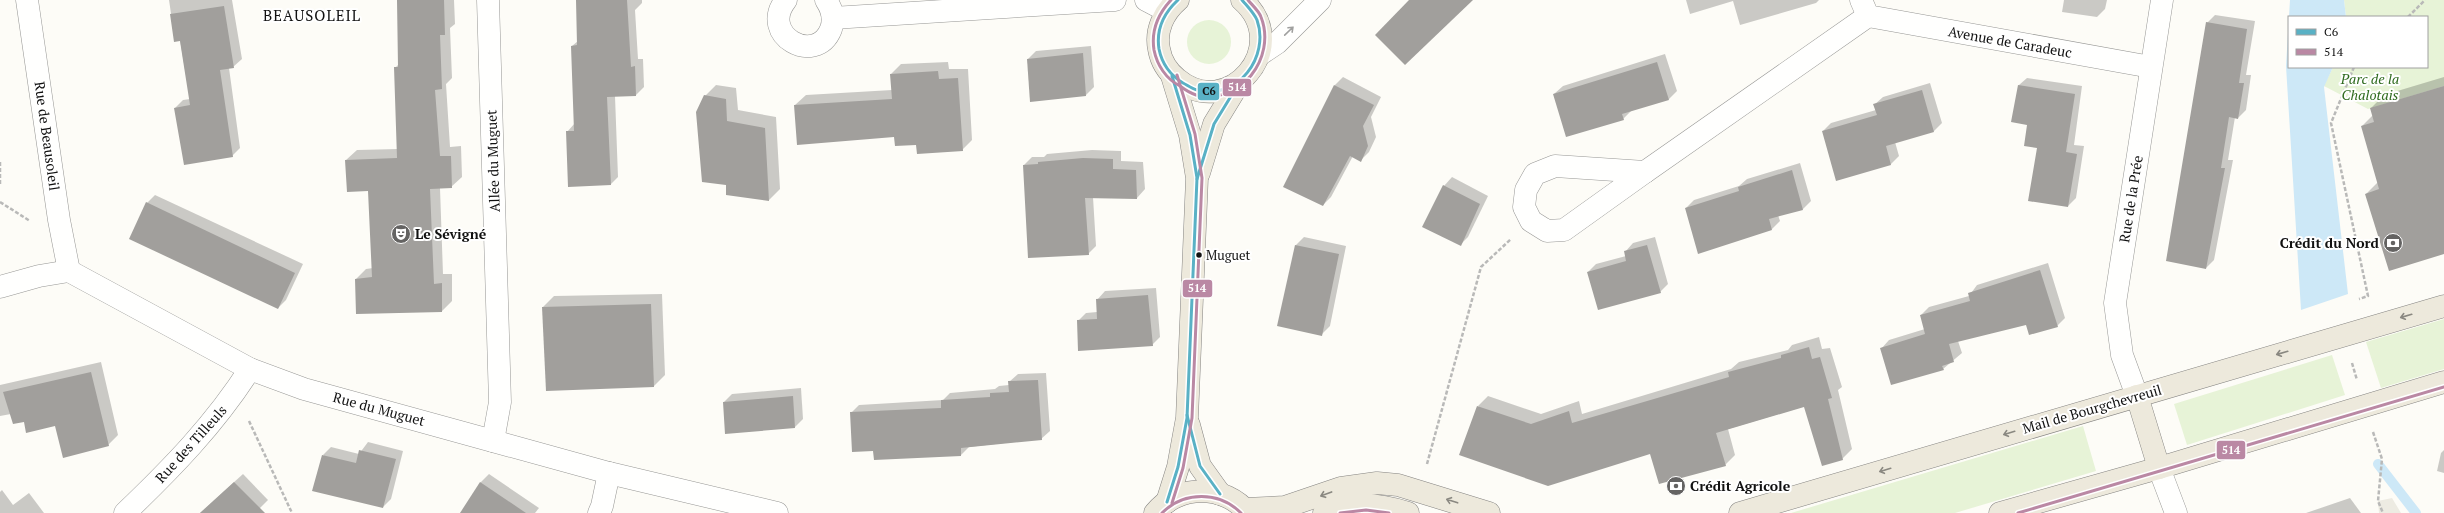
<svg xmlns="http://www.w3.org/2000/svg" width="2444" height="513" font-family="'PT Serif',serif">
  <rect width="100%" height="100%" fill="#fdfcf7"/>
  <g fill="#e7f3d7">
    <polygon points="2344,0 2444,0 2444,86 2368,109 2324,86 2333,67 2427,67 2427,17 2346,17"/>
    <circle cx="1209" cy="42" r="22"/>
    <polygon points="2444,319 2444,369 2381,388 2366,342"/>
    <polygon points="2332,355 2345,395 2187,445 2174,404"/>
    <polygon points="2083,426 2096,471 1955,513 1791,513"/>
  </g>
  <polygon fill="#edebe2" points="2392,498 2401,513 2379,513 2378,501"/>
  <polygon fill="#cde8f7" points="2290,0 2344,0 2346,17 2289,17 2289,67 2333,67 2324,87 2348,294 2301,310 2286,66"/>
  <g fill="#0003">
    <polygon points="169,0 232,0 242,59 233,67 229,68 240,148 232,156 175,108 183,100 190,99 180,40 175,41"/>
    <polygon points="398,0 454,0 455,24 450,28 452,78 446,84 450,147 461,146 462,177 451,187 440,188 443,274 452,274 452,301 442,311 357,313 356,279 366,269 373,268 369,190 346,160 357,150 398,149 395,68 399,64"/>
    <polygon points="577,0 642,0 642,3 635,10 638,59 643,59 644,87 636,95 615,96 618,177 610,185 567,132 575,123 572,46 578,41"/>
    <polygon points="1686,0 1819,0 1816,3 1740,25 1733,1 1690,14"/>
    <polygon points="2064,0 2107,0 2105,9 2097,17 2062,12"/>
    <polygon points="2215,15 2255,21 2246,75 2251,75 2246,110 2238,118 2235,117 2228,160 2233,160 2214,260 2206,268 2207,23"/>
    <polygon points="1091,46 1094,87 1086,95 1028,59 1036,51"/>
    <polygon points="1665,54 1677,91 1669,99 1632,110 1623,119 1554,94 1563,86"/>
    <polygon points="948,62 949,69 968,69 972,140 962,150 917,144 795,105 806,95 892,90 891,74 901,64"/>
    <polygon points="1343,77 1381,97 1371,117 1376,137 1369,152 1361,160 1353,156 1331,197 1323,205 1335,85"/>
    <polygon points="2444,77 2444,253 2366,194 2378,182 2362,126 2373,115 2371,108 2384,95"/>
    <polygon points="2027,78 2082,86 2074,145 2084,146 2076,198 2068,206 2029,124 2019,85"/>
    <polygon points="1930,83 1942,123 1934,131 1895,142 1899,156 1891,164 1837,180 1823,131 1831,123 1876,110 1874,105 1883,97"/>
    <polygon points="716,85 736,88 738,110 776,117 780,189 769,200 726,185 705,96"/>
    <polygon points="1092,150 1121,151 1121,161 1143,162 1145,189 1137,198 1093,197 1096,246 1088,254 1024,165 1032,157 1044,157 1047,154"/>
    <polygon points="1800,163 1811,201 1803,209 1778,215 1780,221 1772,229 1686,208 1694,200 1739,186 1747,179"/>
    <polygon points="1452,177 1488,196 1468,237 1460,245 1444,186"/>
    <polygon points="155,195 303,264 286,300 278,308 147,203"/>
    <polygon points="1304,237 1346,246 1330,326 1321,335 1296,245"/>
    <polygon points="1655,237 1668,284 1660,292 1588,272 1596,264 1626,256 1625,252 1633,243"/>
    <polygon points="2048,263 2065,318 2057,326 2026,324 1958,341 1962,353 1943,369 1881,349 1889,340 1925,329 1921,315 1929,307 1969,296 1977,285"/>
    <polygon points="1156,288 1160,337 1152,345 1078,321 1086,313 1097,312 1097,300 1105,291"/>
    <polygon points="662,294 665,375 654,386 547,390 543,307 554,296"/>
    <polygon points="1819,337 1822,349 1830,348 1842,387 1838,390 1852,449 1842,459 1805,406 1728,429 1735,455 1725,465 1651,453 1548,485 1478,406 1488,396 1541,414 1579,401 1582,414 1731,369 1739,362 1788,350 1792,345"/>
    <polygon points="101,362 118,435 108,445 56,425 24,421 11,414 0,416 0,385"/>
    <polygon points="1046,373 1050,431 1041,439 969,447 961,455 874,450 851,413 859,405 943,400 950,393 995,389 999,386 1009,385 1009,382 1018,374"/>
    <polygon points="801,388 803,419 795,427 724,402 732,394"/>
    <polygon points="368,442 403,451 391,499 383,507 323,455 331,447 359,454"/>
    <polygon points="2444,450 2444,473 2437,471 2441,453"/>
    <polygon points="243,474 268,500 255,513 200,513"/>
    <polygon points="489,474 539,508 535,513 461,513 481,482"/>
    <polygon points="2,490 13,505 29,493 44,513 0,513 0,492"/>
    <polygon points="2350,498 2361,513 2306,513"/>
  </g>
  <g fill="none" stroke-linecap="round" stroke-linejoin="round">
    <polyline stroke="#cde8f7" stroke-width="10" points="2378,464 2416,513"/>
  </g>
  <g fill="#a19f9c">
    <polygon points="397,0 444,0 445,35 440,35 442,89 435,90 440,156 451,156 452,188 430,189 434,284 442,283 442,312 356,314 355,279 372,277 368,191 347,192 345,160 397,158 394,67 398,67"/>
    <polygon points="576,0 627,0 631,67 635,66 636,96 607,97 611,185 568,187 566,131 574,131 571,46 577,45"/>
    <polygon points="1409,0 1473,0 1405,65 1375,35"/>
    <polygon points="224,6 234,68 220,70 233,157 184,165 174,108 190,105 180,41 174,42 170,14"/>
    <polygon points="2206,22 2247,29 2239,83 2244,83 2238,119 2229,117 2221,168 2225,168 2206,269 2166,261"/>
    <polygon points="1083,53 1086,96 1030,102 1027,59"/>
    <polygon points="1657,62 1669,100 1622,114 1624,120 1566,137 1553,94"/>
    <polygon points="938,71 939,79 958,78 963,151 917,154 916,145 895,146 894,137 797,145 794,105 892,99 890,74"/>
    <polygon points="1334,85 1374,105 1363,126 1368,146 1361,162 1350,156 1323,206 1283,187"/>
    <polygon points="2018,85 2075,94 2066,152 2077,154 2068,207 2028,201 2037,148 2024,146 2027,125 2011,122"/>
    <polygon points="2444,86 2444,254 2389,271 2365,194 2379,189 2361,126 2374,122 2370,108"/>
    <polygon points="1922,90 1934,132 1886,146 1891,165 1836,181 1822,131 1877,115 1873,104"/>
    <polygon points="704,95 726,99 727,121 765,128 769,201 726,195 726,185 702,182 696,112"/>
    <polygon points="1083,158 1113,159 1113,169 1136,170 1137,199 1085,198 1089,255 1028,258 1023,165 1038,164 1038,162"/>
    <polygon points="1792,170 1803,210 1769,219 1772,230 1698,254 1685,208 1739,191 1738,187"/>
    <polygon points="1443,185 1480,204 1461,246 1422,227"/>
    <polygon points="146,202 295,273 278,309 129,239"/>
    <polygon points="1295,245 1339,254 1322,336 1277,326"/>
    <polygon points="1647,245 1661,293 1598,310 1587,272 1626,261 1624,251"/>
    <polygon points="2040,270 2058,327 2029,335 2026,325 1949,344 1954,362 1942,366 1944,370 1891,385 1880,348 1925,334 1920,315 1970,301 1968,293"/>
    <polygon points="1148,295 1153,346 1078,351 1077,320 1097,319 1096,299"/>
    <polygon points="651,304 654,387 546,391 542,307"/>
    <polygon points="1809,347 1812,359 1820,357 1832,398 1828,399 1843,460 1822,466 1804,407 1716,433 1726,466 1659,484 1650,454 1548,486 1459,455 1477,406 1531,424 1569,411 1572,423 1729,377 1728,372 1781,358 1781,355"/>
    <polygon points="91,372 109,446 63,458 55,426 26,433 24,422 13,424 3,392"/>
    <polygon points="1038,380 1042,440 961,448 961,456 874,460 873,451 852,452 850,412 941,408 941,400 990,397 990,393 1009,392 1008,381"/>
    <polygon points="793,396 795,428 725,434 723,402"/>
    <polygon points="359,450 396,459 383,508 312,491 322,455 356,463"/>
    <polygon points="234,482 265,513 200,513"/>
    <polygon points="480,482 526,513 460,513"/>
  </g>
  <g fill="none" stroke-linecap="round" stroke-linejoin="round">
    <g stroke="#979795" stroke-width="23">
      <g id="minor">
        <polyline points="27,0 59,220 69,271"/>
        <polyline points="488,0 500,402 493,441"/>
        <path d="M786,0C758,35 816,67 831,29C835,18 832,9 826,0"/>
        <polyline points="1146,0 1167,11"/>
        <polyline points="1861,0 1868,16 2151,67"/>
        <polyline points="833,18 1115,0"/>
        <polyline points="1259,55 1277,43 1320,0"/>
        <polygon points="1555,166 1645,172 1564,230 1547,231 1531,221 1524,207 1526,190 1535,174"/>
        <polyline points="1645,172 1868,16"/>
        <polyline points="0,287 39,276 69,271 250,369 304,389 609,473 777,513"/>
        <polyline points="2137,396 2122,355 2115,303 2162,0"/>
        <polyline points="2159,468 2176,513"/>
        <path d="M125,513C171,469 215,424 250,369"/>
        <polyline points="599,513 602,506 609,473"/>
      </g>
    </g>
    <g stroke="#858482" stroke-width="23">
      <g id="major">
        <path d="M1178,0C1164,12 1155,30 1159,49C1161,61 1167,71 1177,79C1228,122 1294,46 1242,0"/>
        <polyline points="1199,173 1214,124 1239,83"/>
        <polyline points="2137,396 2159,468"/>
        <polyline points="1189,425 1200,466 1220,494"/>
        <polyline points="1167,502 1178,467 1187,418 1197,178 1190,135 1172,76"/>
        <polyline points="1245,509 1285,507 1341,488 1377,483 1398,485 1489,513"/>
        <path d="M1155,513C1178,484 1225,484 1248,513"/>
        <path d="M1324,513C1351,501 1381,504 1408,513"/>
        <polyline points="1740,513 2444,306"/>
        <polyline points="2000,513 2159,468 2444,382"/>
      </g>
    </g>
    <g stroke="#b9b9b8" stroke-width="2.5" stroke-dasharray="4 2" stroke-linecap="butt">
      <polyline points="2408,17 2425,0"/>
      <polyline points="2354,67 2331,123 2368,296 2359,299"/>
      <polyline points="0,162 0,184"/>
      <polyline points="0,202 30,221"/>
      <polyline points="2352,363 2357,380"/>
      <polyline points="249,421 292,513"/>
      <polyline points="2373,432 2382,459 2378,501 2383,513"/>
      <polyline points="1427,464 1481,267 1511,239"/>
    </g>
    <use href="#minor" stroke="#fffffe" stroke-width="22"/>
    <use href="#major" stroke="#ede9dc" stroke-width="22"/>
    <g stroke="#fff" stroke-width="6">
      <g id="bus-1">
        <path d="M1178,0C1164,13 1156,30 1159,49C1162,64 1170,75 1183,83C1187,85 1192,89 1197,90C1238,101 1270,56 1257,20C1254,13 1247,6 1242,0"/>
        <polyline points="1197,179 1214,124 1239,83"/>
        <polyline points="1187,415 1200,466 1220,494"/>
        <polyline points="1167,502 1178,467 1187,418 1197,178 1190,135 1172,76"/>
      </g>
    </g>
    <g stroke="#fff" stroke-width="6">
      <g id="bus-2">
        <path d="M1171,0C1158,14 1151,31 1154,50C1157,65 1166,79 1180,86C1184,89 1190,93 1196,95C1240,106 1277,58 1261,17C1259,11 1252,5 1248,0"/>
        <polyline points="1172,503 1183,468 1192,418 1202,178 1195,134 1177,75"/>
        <path d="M1162,513C1184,491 1219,491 1241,513"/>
        <polyline points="1340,513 1366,510 1389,513"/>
        <polyline points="2018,513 2444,387"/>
      </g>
    </g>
    <use href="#bus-1" stroke="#59b1c5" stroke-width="3"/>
    <use href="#bus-2" stroke="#ba88a4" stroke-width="3"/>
  </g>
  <defs><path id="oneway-shaft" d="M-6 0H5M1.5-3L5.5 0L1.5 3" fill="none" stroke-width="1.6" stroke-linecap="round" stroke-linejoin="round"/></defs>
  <use stroke="#a0a09f" href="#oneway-shaft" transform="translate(1289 31) rotate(-44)"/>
  <g stroke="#8a8881">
    <use href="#oneway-shaft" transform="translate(2406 316) rotate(164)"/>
    <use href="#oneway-shaft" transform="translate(2282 353) rotate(164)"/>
    <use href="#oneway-shaft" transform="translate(2009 433) rotate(163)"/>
    <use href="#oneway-shaft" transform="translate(1885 470) rotate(163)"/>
    <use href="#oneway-shaft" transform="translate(1326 494) rotate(160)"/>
    <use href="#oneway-shaft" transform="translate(1452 501) rotate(-162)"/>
  </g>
  <defs>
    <g id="theatre-disc" transform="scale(1)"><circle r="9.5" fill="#646362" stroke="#fff"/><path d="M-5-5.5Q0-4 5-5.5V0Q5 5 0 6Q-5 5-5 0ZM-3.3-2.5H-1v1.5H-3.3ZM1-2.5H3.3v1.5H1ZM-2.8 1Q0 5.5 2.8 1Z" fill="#fff"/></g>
    <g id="bank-disc" transform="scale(1)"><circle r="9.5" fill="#646362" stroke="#fff"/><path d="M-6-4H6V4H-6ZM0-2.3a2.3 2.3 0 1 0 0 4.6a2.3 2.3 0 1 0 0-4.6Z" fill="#fff"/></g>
  </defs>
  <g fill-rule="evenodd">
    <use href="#theatre-disc" x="401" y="234"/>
    <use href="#bank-disc" x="2393" y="243"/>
    <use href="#bank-disc" x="1676" y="486"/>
  </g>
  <circle fill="#111" stroke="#fff" stroke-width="1.5" cx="1199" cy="255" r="3.5"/>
  <g text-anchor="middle" stroke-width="4" stroke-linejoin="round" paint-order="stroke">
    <g font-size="13" fill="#111" stroke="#fff" text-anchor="start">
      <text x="1206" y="260">Muguet</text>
    </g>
    <g font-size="14" fill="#111" stroke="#fff">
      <text transform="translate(2010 42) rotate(10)" y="5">Avenue de Caradeuc</text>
      <text transform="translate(47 136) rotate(82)" y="5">Rue de Beausoleil</text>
      <text transform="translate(493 161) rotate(-92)" y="5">Allée du Muguet</text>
      <text transform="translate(2131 199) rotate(-81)" y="5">Rue de la Prée</text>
      <text transform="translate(379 409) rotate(15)" y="5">Rue du Muguet</text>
      <text transform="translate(2092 409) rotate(-16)" y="5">Mail de Bourgchevreuil</text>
      <text transform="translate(191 444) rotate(-48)" y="5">Rue des Tilleuls</text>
    </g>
    <g font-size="14" font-style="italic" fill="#2f6b1f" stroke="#fff">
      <text x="2370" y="84">Parc de la<tspan x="2370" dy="16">Chalotais</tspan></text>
    </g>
    <g font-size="14" font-weight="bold" fill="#111" stroke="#fff" text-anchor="start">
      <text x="415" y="239">Le Sévigné</text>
      <text x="2379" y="248" text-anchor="end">Crédit du Nord</text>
      <text x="1690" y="491">Crédit Agricole</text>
    </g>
    <g font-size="15" letter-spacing="1" fill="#111" stroke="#fff">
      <text x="312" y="21">BEAUSOLEIL</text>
    </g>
  </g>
  <g stroke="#fff" stroke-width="1.5">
    <rect x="1222" y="78" width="30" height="19" rx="4" fill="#ba88a4"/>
    <rect x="1197" y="82" width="23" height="19" rx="4" fill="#59b1c5"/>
    <rect x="1182" y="279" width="31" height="19" rx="4" fill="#ba88a4"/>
    <rect x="2216" y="440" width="30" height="20" rx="4" fill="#ba88a4"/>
  </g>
  <g font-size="11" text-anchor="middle" font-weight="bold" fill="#fff">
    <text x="1237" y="91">514</text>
    <text x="1197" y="292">514</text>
    <text x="2231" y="454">514</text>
  </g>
  <g font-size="11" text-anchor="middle" font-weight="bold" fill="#111">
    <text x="1209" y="95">C6</text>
  </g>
  <rect x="2288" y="16" width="140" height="52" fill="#ffffff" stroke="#a0a0a0"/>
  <rect x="2296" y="29" width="20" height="6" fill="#59b1c5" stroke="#a0a0a0"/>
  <text x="2324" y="36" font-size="12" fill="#111111">C6</text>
  <rect x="2296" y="49" width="20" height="6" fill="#ba88a4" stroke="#a0a0a0"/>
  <text x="2324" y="56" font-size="12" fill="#111111">514</text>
</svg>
